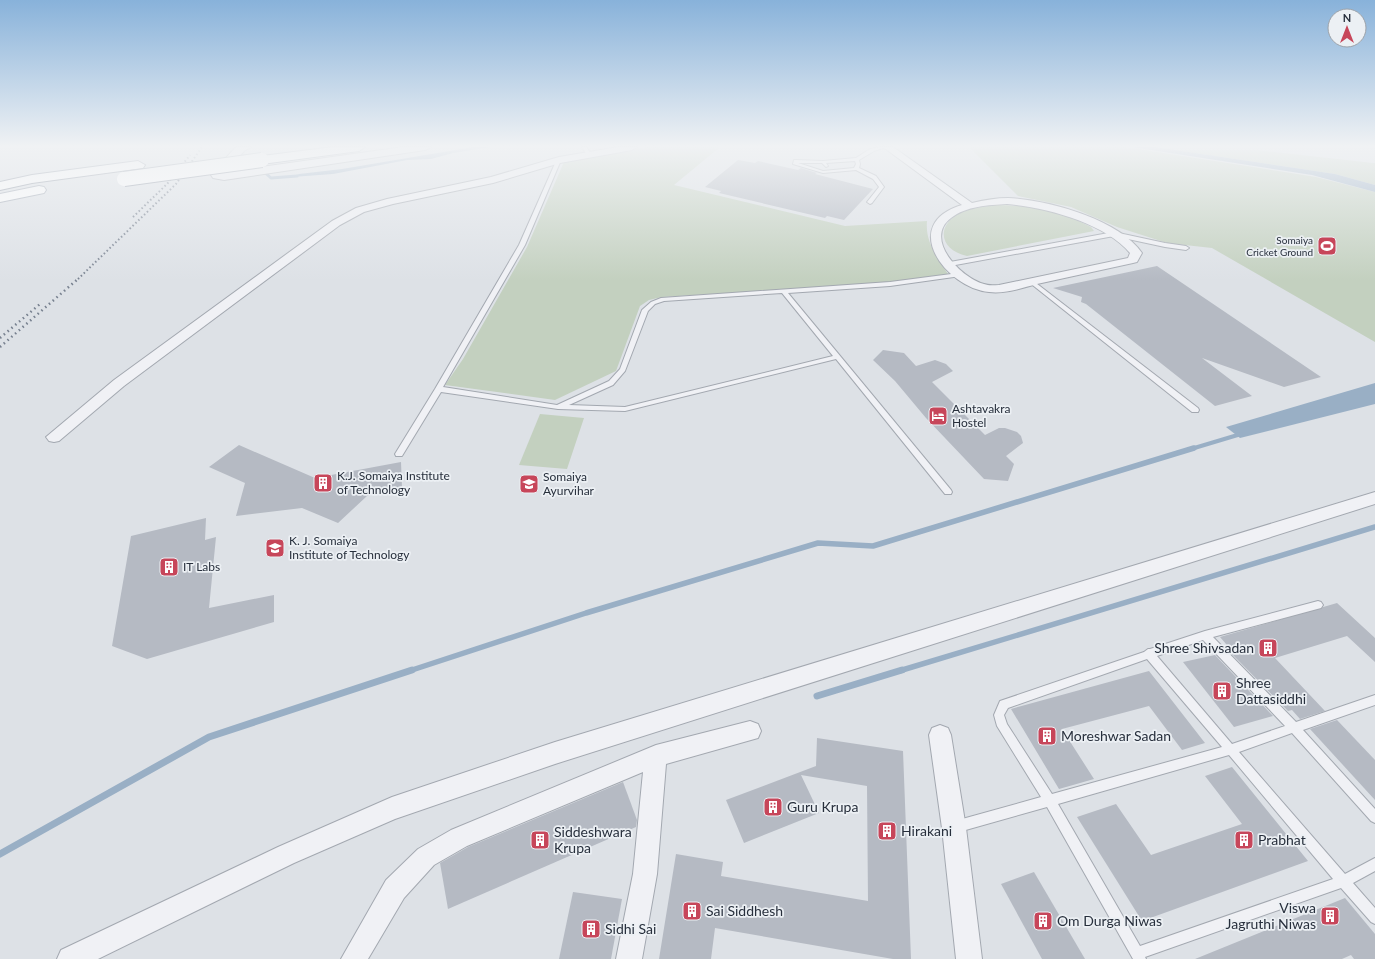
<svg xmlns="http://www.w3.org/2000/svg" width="1375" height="959" font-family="Lato,sans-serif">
  <rect width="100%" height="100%" fill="#dde1e6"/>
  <g fill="#c3d0bf">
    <path d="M648,147H720L674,185L845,226L927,221C925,242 937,257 948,274L910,282L662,297L649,300L640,306L616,371L555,400L445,385L463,359L527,247L564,162L611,151Z"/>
    <polygon points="969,147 1125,147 1316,177 1375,192 1375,342 1212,248 1167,243 1117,227 1071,207 1018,196"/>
    <polygon points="1174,150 1256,150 1373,163 1375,163 1375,185 1335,174"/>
    <path d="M994,205C1029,205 1060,211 1091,227L1094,231L967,256C940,250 935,226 960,213C971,208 983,207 994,205Z"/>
    <polygon points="540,414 584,418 567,469 519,465"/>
  </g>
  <g fill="#99afc5">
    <polygon points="473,147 491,147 453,153 431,159 407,160 333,174 292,177 299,174 342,169"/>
    <polygon points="1132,147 1155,147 1335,174 1375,185 1375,192 1312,175"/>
    <polygon points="1375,383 1375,404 1240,438 1226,427"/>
  </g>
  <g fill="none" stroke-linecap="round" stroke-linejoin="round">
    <polyline stroke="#99afc5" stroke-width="3" points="261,169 271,178 297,176"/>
    <polyline stroke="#99afc5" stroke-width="4" points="1191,449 1241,434"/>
    <g stroke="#99afc5" stroke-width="5.5">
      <polyline points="409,671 586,613 818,543 873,546 1194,448"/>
      <polyline points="899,671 1375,527"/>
    </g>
    <g stroke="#99afc5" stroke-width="7">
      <polyline points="817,696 902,670"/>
      <polyline points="0,854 209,737 412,670"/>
    </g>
  </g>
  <g fill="#b5bac3">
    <polygon points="738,160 755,163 758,161 798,170 801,168 817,173 815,174 873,189 844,220 827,216 825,218 719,193 721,191 705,187"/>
    <polygon points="1157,266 1321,377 1284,387 1202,358 1252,396 1215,406 1086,304 1081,302 1082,297 1053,288"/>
    <polygon points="883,350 904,353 916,366 935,360 946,364 953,371 932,382 985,435 999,428 1005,428 1017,432 1021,436 1023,443 1006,456 1014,464 1008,481 984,479 926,418 895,381 873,360"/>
    <polygon points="239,445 315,478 401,462 402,488 367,496 338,523 302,508 236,516 245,483 209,467"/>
    <polygon points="206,518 205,540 216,537 209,608 274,595 274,622 147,659 112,646 131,536"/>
    <polygon points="1337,603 1375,638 1375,662 1347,636 1275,658 1325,711 1300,719 1292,710 1288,711 1229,651 1232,651 1220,637"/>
    <polygon points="1215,655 1273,716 1234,727 1183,662"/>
    <polygon points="1149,671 1205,743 1182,750 1149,706 1062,729 1094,779 1059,789 1011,709"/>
    <polygon points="1337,720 1375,760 1375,800 1310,729"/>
    <polygon points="817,738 903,751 911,959 893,959 715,928 711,959 659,959 676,854 723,862 721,876 868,901 867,786 801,775 819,813 744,843 726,800 816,766"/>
    <polygon points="1232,767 1308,861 1142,921 1077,817 1116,804 1151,855 1242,824 1205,776"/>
    <polygon points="623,782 637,820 636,827 448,909 440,863 468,847"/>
    <polygon points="1034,872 1085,959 1042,959 1001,884"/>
    <polygon points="573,892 622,899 611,959 559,959"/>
    <polygon points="1345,898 1375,934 1375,959 1354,959 1351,955 1342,959 1195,959"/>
  </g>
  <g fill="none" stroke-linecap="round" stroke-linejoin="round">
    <g stroke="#a3a8b0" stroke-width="2">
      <g id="service">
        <polygon points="582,147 586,147 591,154 591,155 587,155"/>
        <path d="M880,147H886L874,151L859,160L860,164L859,168L876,176L884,187L872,203L870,204L867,202L879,187L873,179L856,170L823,173L793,164L794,160H796L823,161L856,158L870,149ZM855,161L856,164L854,168L823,171L798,163H822L826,167L828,166L826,163Z"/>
        <path d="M557,159L561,160L525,245L443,387L557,405L609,381L620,369L642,310L651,302L661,298L890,282L959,273L961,274V276L890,286L788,293L951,490L952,492L951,494H945L836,359L625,411L558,409L441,392L402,456H396L395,454L435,389L519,245ZM782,293L833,356L625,407L569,405L613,385L625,371L648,311L655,304L664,301Z"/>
        <polygon points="1114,232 1165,243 1186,246 1189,248 1186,250 1165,247 1114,236 950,266 947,264 950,262"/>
        <polygon points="1032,280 1198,408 1199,410 1198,412 1192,412 1030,283 1029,282"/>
        <path d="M1318,601L1321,602L1323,605L1321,608L1213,637L1296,722L1375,695V705L1303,730L1375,809V823L1371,821L1292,733L1239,752L1345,874L1375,858V871L1353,883L1375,908V924L1371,922L1341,888L1145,957L1146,959H1133L1047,807L955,833L951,831L949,827L951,823L955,821L1041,797L997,726L994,715L1000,701L1144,652L1148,649H1150L1205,631ZM1203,640L1285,726L1232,744L1157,656ZM1147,659L1222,747L1052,794L1007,724L1004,715L1008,708ZM1229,755L1333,879L1140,946L1058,804Z"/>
      </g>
    </g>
    <g stroke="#a3a8b0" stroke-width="2">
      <g id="minor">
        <polygon points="618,147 637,147 632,150 560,163 493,183 393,204 364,212 340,225 124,386 59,441 54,442 49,441 46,437 114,380 332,221 356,208 387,199 491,177 559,157"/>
        <path d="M883,147H893L972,203C984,200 997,198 1008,198C1048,200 1118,219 1142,253L1137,262L1133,263C1101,270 1069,277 1037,284C1022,288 1005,294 989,292C946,288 898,224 962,205ZM1007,204C1045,207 1105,223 1130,253L1128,258L999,285C994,285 989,286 984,284C961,278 923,239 951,218C966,206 989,205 1007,204Z"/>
        <polygon points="1375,492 1375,504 555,764 395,819 294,863 98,959 57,959 61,950 278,847 392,797 555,742"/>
        <polygon points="750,721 758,724 761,731 758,738 666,764 657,874 642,959 616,959 633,874 643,772 467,846 434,865 404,898 368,959 341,959 386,880 418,849 451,830 656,745"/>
        <polygon points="940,725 948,728 951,735 966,828 982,959 956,959 942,828 929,735 932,728"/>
      </g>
    </g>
    <g stroke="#a3a8b0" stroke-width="2">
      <polygon id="tertiary" points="236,147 251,147 244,151 226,172 403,147 431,147 425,150 224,180 213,178 211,175 213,172"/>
    </g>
    <g stroke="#9da5b1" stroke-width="2">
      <polygon id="primary" points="39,186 44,187 46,190 44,193 0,202 0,194"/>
    </g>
    <g stroke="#858e9c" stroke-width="2">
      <g id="trunk">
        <polygon points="333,147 365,147 359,151 262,164 256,160 262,156"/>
        <polygon points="138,161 145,165 143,168 32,183 0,190 0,182 32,175"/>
      </g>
    </g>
    <use href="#service" fill="#f0f1f5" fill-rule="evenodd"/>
    <use href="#minor" fill="#f0f1f5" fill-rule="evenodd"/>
    <use href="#tertiary" fill="#f0f1f5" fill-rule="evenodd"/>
    <use href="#primary" fill="#fff" fill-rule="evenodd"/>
    <use href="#trunk" fill="#fff" fill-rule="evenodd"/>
    <g stroke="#77808f" stroke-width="2" stroke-dasharray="1.5 2.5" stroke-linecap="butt">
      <polyline points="133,217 167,184 190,155"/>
      <polyline points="78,279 176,184 202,147"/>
    </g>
    <g stroke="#77808f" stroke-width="2.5" stroke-dasharray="1.5 3.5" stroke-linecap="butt">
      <polyline points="0,338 40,304"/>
      <polyline points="0,347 79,278"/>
    </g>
    <g stroke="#858e9c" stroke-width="16" stroke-linecap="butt">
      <polyline id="trunk-bridge" points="124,179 262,160"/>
    </g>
    <use href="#trunk-bridge" stroke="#fff" stroke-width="14"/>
  </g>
  <linearGradient id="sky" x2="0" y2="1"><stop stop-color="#88b2da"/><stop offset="0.52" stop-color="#f0f2f4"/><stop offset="1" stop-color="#f0f2f4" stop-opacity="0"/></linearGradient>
  <rect width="1375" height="281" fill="url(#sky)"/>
  <defs>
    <g id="stadium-square" transform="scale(1)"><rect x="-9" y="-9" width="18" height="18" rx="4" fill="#c7465a" stroke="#ecf0f4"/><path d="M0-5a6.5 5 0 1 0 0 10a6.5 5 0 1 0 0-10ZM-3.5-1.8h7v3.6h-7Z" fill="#fff"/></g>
    <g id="hotel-square" transform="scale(1)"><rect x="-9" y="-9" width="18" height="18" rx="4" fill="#c7465a" stroke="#ecf0f4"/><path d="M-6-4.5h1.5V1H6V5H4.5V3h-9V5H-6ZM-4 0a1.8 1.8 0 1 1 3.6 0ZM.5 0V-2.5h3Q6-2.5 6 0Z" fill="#fff"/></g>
    <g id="building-square" transform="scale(1)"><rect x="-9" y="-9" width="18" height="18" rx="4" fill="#c7465a" stroke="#ecf0f4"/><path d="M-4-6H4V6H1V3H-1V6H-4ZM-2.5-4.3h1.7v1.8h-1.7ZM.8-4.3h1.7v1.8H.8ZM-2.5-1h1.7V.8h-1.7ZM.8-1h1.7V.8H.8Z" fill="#fff"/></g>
    <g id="university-square" transform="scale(1)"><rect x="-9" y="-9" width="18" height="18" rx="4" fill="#c7465a" stroke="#ecf0f4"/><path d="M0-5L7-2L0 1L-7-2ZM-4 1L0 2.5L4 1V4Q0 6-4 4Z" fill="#fff"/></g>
  </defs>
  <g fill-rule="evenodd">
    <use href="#stadium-square" x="1327" y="246"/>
    <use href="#hotel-square" x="938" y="416"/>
    <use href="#building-square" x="323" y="483"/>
    <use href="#university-square" x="529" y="484"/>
    <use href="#university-square" x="275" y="548"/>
    <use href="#building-square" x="169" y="567"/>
    <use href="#building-square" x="1268" y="648"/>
    <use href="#building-square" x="1222" y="691"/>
    <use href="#building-square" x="1047" y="736"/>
    <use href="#building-square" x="773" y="807"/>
    <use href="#building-square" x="887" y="831"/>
    <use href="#building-square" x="540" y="840"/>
    <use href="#building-square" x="1244" y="840"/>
    <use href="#building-square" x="692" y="911"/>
    <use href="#building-square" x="1330" y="916"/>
    <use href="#building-square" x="1043" y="921"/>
    <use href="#building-square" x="591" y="929"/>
  </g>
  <g text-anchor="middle" stroke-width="3.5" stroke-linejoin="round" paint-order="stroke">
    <g font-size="10" fill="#272f3c" stroke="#ecf0f4" text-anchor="end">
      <text x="1313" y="244">Somaiya<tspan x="1313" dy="12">Cricket Ground</tspan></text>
    </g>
    <g font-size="12" fill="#272f3c" stroke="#ecf0f4" text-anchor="start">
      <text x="952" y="413">Ashtavakra<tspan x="952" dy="14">Hostel</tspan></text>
      <text x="337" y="480">K.J. Somaiya Institute<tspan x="337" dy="14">of Technology</tspan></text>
      <text x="543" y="481">Somaiya<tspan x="543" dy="14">Ayurvihar</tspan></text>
      <text x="289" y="545">K. J. Somaiya<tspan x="289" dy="14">Institute of Technology</tspan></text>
      <text x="183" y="571">IT Labs</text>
    </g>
    <g font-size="14" fill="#272f3c" stroke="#ecf0f4" text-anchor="start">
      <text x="1254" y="653" text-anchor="end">Shree Shivsadan</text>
      <text x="1236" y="688">Shree<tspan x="1236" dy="16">Dattasiddhi</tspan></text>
      <text x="1061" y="741">Moreshwar Sadan</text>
      <text x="787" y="812">Guru Krupa</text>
      <text x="901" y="836">Hirakani</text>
      <text x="554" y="837">Siddeshwara<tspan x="554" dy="16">Krupa</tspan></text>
      <text x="1258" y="845">Prabhat</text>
      <text x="1316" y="913" text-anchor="end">Viswa<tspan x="1316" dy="16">Jagruthi Niwas</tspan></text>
      <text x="706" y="916">Sai Siddhesh</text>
      <text x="1057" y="926">Om Durga Niwas</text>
      <text x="605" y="934">Sidhi Sai</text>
    </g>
  </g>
  <g transform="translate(1347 28)"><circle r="19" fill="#ecf0f4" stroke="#9da3aa"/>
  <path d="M0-3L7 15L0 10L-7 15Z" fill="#c7465a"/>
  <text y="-6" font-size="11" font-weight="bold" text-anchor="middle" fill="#272f3c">N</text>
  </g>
</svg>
